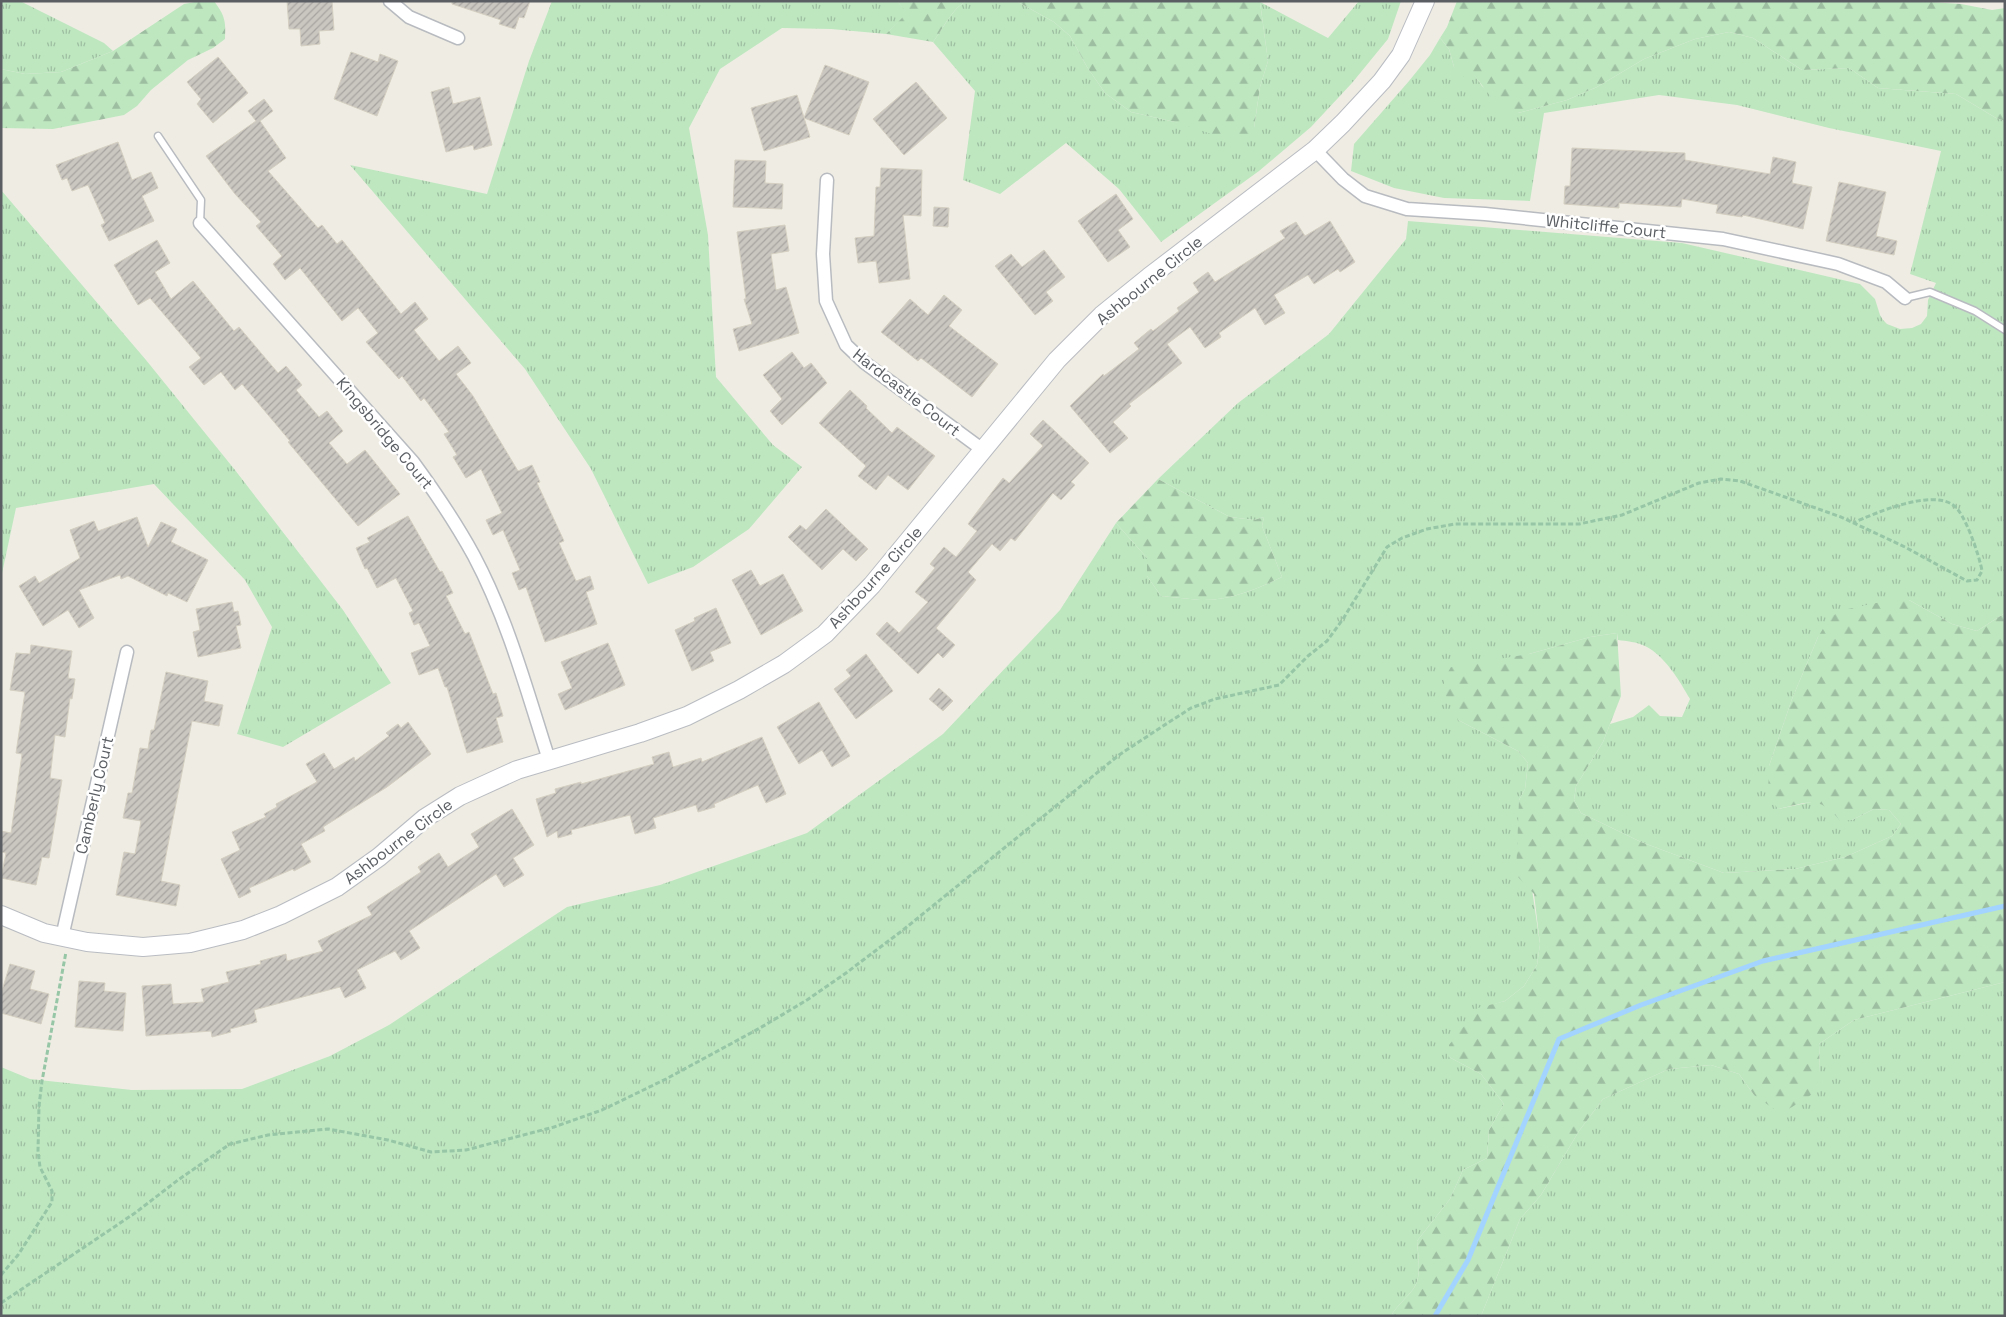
<svg xmlns="http://www.w3.org/2000/svg" width="2006" height="1317" font-family="'Space Grotesk',sans-serif">
  <defs>
    <pattern id="grass-tufts" width="24" height="20" patternUnits="userSpaceOnUse" patternTransform="scale(1.25)"><rect width="24" height="20" fill="#bee7c0"/><path d="M3 7l-1-3M5 7V3M7 7l1-3M15 17l-1-3M17 17v-4M19 17l1-3" fill="none" stroke="#9dbea0"/></pattern>
    <pattern id="forest-firs" width="22" height="20" patternUnits="userSpaceOnUse" patternTransform="scale(1.25)"><rect width="22" height="20" fill="#bee7c0"/><path d="M5 1l3.5 6h-7zM16 11l3.5 6h-7z" fill="#9dbea0"/></pattern>
    <pattern id="building-hatch" width="6" height="6" patternUnits="userSpaceOnUse" patternTransform="scale(1.25)"><rect width="6" height="6" fill="#cac6c0"/><path d="M-1 1l2-2M0 6l6-6M5 7l2-2" fill="none" stroke="#a7a4a0"/></pattern>
  </defs>
  <rect width="100%" height="100%" fill="#efede3"/>
  <g fill="url(#grass-tufts)">
    <polygon points="1,1 20,1 104,43 113,51 61,72 25,74 1,69"/>
    <polygon points="552,1 897,1 908,13 886,34 831,29 782,28 720,69 689,128 708,235 716,377 773,445 802,467 749,529 693,567 648,584 591,469 525,369 350,165 487,194 529,61"/>
    <path d="M967,1H1016L1054,22L1070,36L1087,67L1105,93L1131,112L1175,122L1254,128L1260,87L1268,61L1260,2L1328,38L1359,1H1401L1388,39L1352,83L1311,127L1259,171L1161,242L1119,189L1066,143L1000,194L963,180L975,91L933,42C943,29 953,7 967,1Z"/>
    <path d="M1729,32L1753,38L1802,70L1849,68L1878,88L1956,94L1996,118L2005,121V613L1977,631L1952,624L1909,600L1818,637L1792,699L1769,766L1778,809L1816,801L1852,820L1874,809L1889,810L1901,824L1892,836L1845,857L1795,869L1724,873L1641,842L1581,813L1574,800L1576,786L1603,742L1610,724L1633,717L1649,705L1660,716L1682,717L1690,699C1679,680 1665,656 1645,646C1637,642 1626,641 1618,640L1617,633L1590,637L1529,654L1458,720L1518,751L1528,763L1525,789L1519,800L1540,944L1537,965L1524,986L1505,1001L1478,1009L1449,1057L1481,1074L1504,1104L1489,1130L1487,1158L1463,1170L1450,1199L1417,1241C1418,1255 1422,1276 1414,1288C1407,1298 1397,1305 1391,1316H1V1067L30,1079L132,1090L242,1089L330,1056L389,1025L567,907L660,885L807,833L943,734L1060,610L1116,523L1147,558V576L1161,596C1174,597 1187,599 1200,600C1229,601 1257,589 1282,577L1262,526L1264,517L1254,520L1230,517L1158,479L1238,403L1329,334L1406,239L1408,221L1682,243L1860,284L1875,299L1880,315L1883,320L1887,324L1900,329L1912,328L1921,324L1927,316L1928,300L1936,283L1910,274L1941,151L1829,128L1737,105L1659,95L1544,113L1530,201L1444,198L1394,188L1351,171L1354,144L1409,81L1430,55L1440,38L1449,49L1454,67L1474,74L1482,86L1518,113L1567,100L1597,87L1644,59L1695,39Z"/>
    <polygon points="1,190 146,360 235,470 343,610 391,683 283,747 237,734 272,627 245,580 154,484 16,508 1,578"/>
    <polygon points="2005,982 2005,1316 1481,1316 1520,1219 1541,1195 1579,1131 1603,1099 1669,1069 1711,1065 1739,1074 1754,1095 1820,1073 1819,1044 1854,1020"/>
  </g>
  <g fill="url(#forest-firs)">
    <path d="M200,1H214C225,16 226,21 225,39L213,48L188,60L151,90L137,106L124,115L53,129L1,128V69L25,74L61,72L113,51L184,4Z"/>
    <path d="M897,1H967C953,7 943,29 933,42L886,34L907,13Z"/>
    <polygon points="1016,1 1260,2 1268,61 1260,87 1254,128 1248,140 1221,137 1175,122 1131,112 1105,93 1087,67 1070,36 1054,22"/>
    <polygon points="1457,1 1931,2 1961,4 1992,10 2005,8 2005,121 1996,118 1956,94 1878,88 1849,68 1802,70 1753,38 1729,32 1695,39 1644,59 1597,87 1567,100 1518,113 1507,113 1499,107 1474,75 1461,77 1454,67 1449,49 1440,38 1447,27"/>
    <path d="M1158,479L1230,517L1254,520L1264,517L1262,526L1282,577C1257,589 1229,601 1200,600C1187,599 1174,597 1161,596L1147,576V558L1116,523Z"/>
    <path d="M1895,599L1909,600L1952,624L1977,631L2005,613V982L1854,1020L1819,1044L1820,1073L1814,1093L1781,1114L1754,1095L1739,1074L1711,1065L1669,1069L1603,1099L1579,1131L1541,1195L1520,1219L1481,1316H1391C1397,1305 1407,1298 1414,1288C1422,1276 1418,1255 1417,1241L1450,1199L1463,1170L1487,1158L1489,1130L1504,1104L1481,1074L1449,1057V1045L1478,1008L1505,1001L1524,986L1537,965L1540,944L1534,894L1516,875L1519,800L1525,789L1528,763L1518,751L1458,720L1444,692V679L1451,667L1529,654L1590,637L1617,633L1621,696L1603,742L1576,786L1574,800L1581,813L1641,842L1724,873L1795,869L1845,857L1892,836L1901,824L1889,810L1874,809L1852,820L1840,821C1819,794 1808,803 1778,809L1768,795L1769,766L1792,699L1818,637L1830,617L1843,610Z"/>
  </g>
  <g fill="none" stroke-linecap="round" stroke-linejoin="round">
    <polyline stroke="#a3d3ff" stroke-width="5" points="1435,1316 1468,1260 1559,1039 1641,1005 1763,961 2005,906"/>
  </g>
  <g fill="url(#building-hatch)" stroke="#d4cfc1">
    <polygon points="287,1 332,1 334,30 319,31 320,44 301,46 300,29 289,29"/>
    <polygon points="452,1 530,1 524,18 519,17 515,29 499,24 501,20 452,4"/>
    <polygon points="351,52 378,62 380,54 398,61 377,116 334,99"/>
    <polygon points="218,57 248,93 213,123 197,104 201,99 187,82"/>
    <polygon points="825,65 869,82 849,135 804,118"/>
    <polygon points="916,82 947,118 904,155 873,119"/>
    <polygon points="449,87 453,104 480,97 492,145 474,150 473,145 446,152 431,92"/>
    <polygon points="797,95 810,137 764,151 751,108"/>
    <polygon points="264,99 273,111 260,121 286,158 268,171 318,228 322,225 337,244 342,240 401,314 415,302 428,319 414,330 439,361 458,346 471,363 456,374 473,396 518,471 532,465 540,482 537,483 564,541 559,543 576,581 590,576 594,589 586,592 597,624 545,642 526,587 519,590 512,573 520,570 503,530 493,535 486,520 502,513 481,469 466,478 453,457 457,455 444,434 449,432 424,398 421,401 402,376 399,379 366,342 378,333 358,308 342,321 300,268 285,280 273,264 282,256 256,226 261,222 235,194 206,156 256,121 248,111"/>
    <polygon points="118,142 132,180 151,172 158,188 142,196 154,221 109,241 101,225 105,223 88,185 72,191 67,178 62,180 56,165"/>
    <polygon points="1572,148 1685,153 1685,160 1770,174 1773,157 1796,162 1792,183 1812,187 1803,229 1743,215 1742,217 1716,213 1718,205 1682,199 1681,207 1619,203 1619,208 1564,204 1565,186 1570,186"/>
    <polygon points="735,160 766,161 765,183 783,184 782,209 733,207"/>
    <polygon points="881,168 922,170 921,216 903,215 910,279 879,283 876,261 858,263 855,238 874,236 876,187 880,187"/>
    <polygon points="1839,182 1886,192 1876,236 1897,241 1894,255 1826,241"/>
    <polygon points="1116,194 1133,219 1118,230 1130,247 1108,262 1078,221"/>
    <polygon points="934,207 949,208 948,227 933,226"/>
    <polygon points="1330,221 1355,262 1340,272 1338,269 1314,284 1308,275 1274,295 1285,313 1265,325 1255,308 1219,333 1221,337 1205,348 1190,327 1167,344 1182,363 1129,404 1131,406 1113,422 1128,438 1110,453 1070,406 1103,374 1104,376 1139,349 1134,343 1151,329 1153,331 1179,311 1177,308 1199,292 1193,283 1208,272 1215,282 1285,238 1280,231 1296,222 1305,236"/>
    <polygon points="785,225 789,251 771,254 776,290 786,287 799,333 739,351 733,329 752,324 744,299 746,299 737,232"/>
    <polygon points="157,240 170,263 155,272 171,299 193,281 234,331 239,327 278,373 286,366 302,385 296,390 319,417 327,411 343,431 329,443 347,464 365,450 400,494 358,526 288,442 290,441 242,384 235,390 221,372 204,385 189,367 201,358 150,298 138,305 114,265"/>
    <polygon points="1044,250 1065,277 1046,292 1053,301 1035,315 995,266 1011,254 1022,267"/>
    <polygon points="944,295 962,310 949,326 998,364 972,397 921,358 918,361 881,332 910,299 928,315"/>
    <polygon points="792,352 804,368 811,363 827,383 782,425 770,411 782,399 763,375"/>
    <polygon points="850,390 867,406 866,408 892,433 897,427 935,456 908,490 888,475 876,490 858,476 866,466 819,423"/>
    <polygon points="1043,420 1089,463 1071,482 1075,485 1061,500 1053,493 1015,541 1011,538 1000,551 992,544 968,572 976,580 936,628 955,645 943,658 938,653 918,674 876,634 887,622 899,633 928,602 915,592 935,568 930,564 944,547 956,557 977,531 968,524 986,500 1003,478 1009,483 1043,446 1030,434"/>
    <polygon points="826,509 868,549 856,561 843,549 822,570 788,537 800,525 806,530"/>
    <polygon points="408,516 440,572 442,571 453,593 446,596 465,634 469,632 493,694 496,693 503,716 496,718 503,742 467,753 447,687 445,687 438,668 419,675 411,653 430,646 419,623 414,625 409,613 413,611 396,578 377,588 367,568 365,569 356,548 370,542 367,538"/>
    <polygon points="137,517 148,547 161,522 177,529 171,542 208,560 187,602 168,593 167,596 128,576 121,579 120,575 79,590 94,618 79,628 68,610 43,626 19,586 35,576 39,583 80,558 70,530 94,521 98,531"/>
    <polygon points="751,570 760,586 783,574 803,611 761,635 732,580"/>
    <polygon points="232,602 234,612 238,611 241,625 236,626 241,648 198,657 193,632 200,630 196,609"/>
    <polygon points="716,608 731,643 710,652 714,661 692,671 675,630 695,621 694,618"/>
    <polygon points="608,643 625,685 565,710 558,694 572,688 561,662"/>
    <polygon points="31,645 72,651 68,678 75,679 72,699 70,698 65,737 55,735 50,778 62,780 49,858 42,857 36,885 1,878 6,853 1,852 1,831 11,833 22,754 16,753 25,692 10,690 16,653 30,654"/>
    <polygon points="866,654 893,691 856,719 834,689 851,676 846,670"/>
    <polygon points="166,672 208,681 204,701 223,705 219,726 192,721 161,881 180,885 176,906 116,895 124,852 135,854 141,821 123,818 128,793 132,793 140,748 148,749 151,730 154,730"/>
    <polygon points="939,688 953,701 943,711 929,699"/>
    <polygon points="819,702 850,756 832,767 822,750 799,764 777,727"/>
    <polygon points="408,722 431,754 387,787 323,827 325,831 301,844 311,862 294,871 293,869 249,888 251,892 239,898 221,859 240,850 232,832 266,817 264,814 277,807 276,804 317,782 306,764 324,753 334,769 354,757 355,761 389,736 386,733 398,724 401,728"/>
    <polygon points="762,737 786,794 766,803 758,785 714,804 715,807 698,812 696,805 653,818 656,828 635,834 630,815 571,830 572,834 558,838 557,831 547,837 536,799 556,793 555,789 581,782 581,784 654,764 652,757 669,752 673,767 701,758 702,762"/>
    <polygon points="512,809 534,845 513,858 524,875 504,887 496,874 409,931 420,948 401,960 395,951 357,970 366,988 345,998 340,987 254,1010 257,1022 230,1029 231,1032 212,1037 211,1031 146,1036 142,986 171,984 173,1004 204,1002 201,989 229,982 226,972 261,964 260,961 286,954 287,961 323,951 318,941 372,915 367,907 421,872 418,867 439,853 448,867 479,847 471,834"/>
    <polygon points="10,964 35,971 30,989 49,994 41,1024 1,1013 1,994"/>
    <polygon points="79,981 105,983 104,991 126,993 123,1031 75,1027"/>
  </g>
  <g fill="none" stroke-linecap="round" stroke-linejoin="round">
    <g stroke="#b8bbc0" stroke-width="9">
      <g id="lane">
        <polyline points="158,136 201,200 200,223"/>
        <polyline points="1905,298 1930,292 1975,311 2005,330"/>
      </g>
    </g>
    <g stroke="#b8bbc0" stroke-width="15">
      <g id="street">
        <polyline points="390,1 409,17 458,38"/>
        <polyline points="1315,150 1343,179 1365,196 1407,209 1485,214 1723,239 1838,264 1886,282 1905,298"/>
        <polyline points="827,180 823,254 826,301 846,345 865,363 983,450"/>
        <path d="M200,223L413,462C435,492 456,523 474,556C508,620 527,691 549,760"/>
        <polyline points="62,937 127,652"/>
      </g>
    </g>
    <g stroke="#b9bcc2" stroke-width="20">
      <polyline id="secondary" points="1,915 44,933 87,942 143,947 190,943 243,930 281,915 337,887 379,857 425,818 460,796 517,770 640,733 687,716 739,690 784,664 825,634 872,585 1057,360 1102,315 1149,277 1315,150 1343,123 1382,81 1401,55 1425,1"/>
    </g>
    <g stroke="#96c6a6" stroke-width="3" stroke-dasharray="5 2.5" stroke-linecap="butt">
      <polyline points="1,1275 18,1255 52,1202 52,1191 40,1167 38,1151 39,1106 42,1081 66,952"/>
      <path d="M1,1303L135,1213L178,1180L230,1144L268,1135L328,1129L388,1140L431,1152L466,1150L554,1127L602,1110L666,1079L760,1028L807,1000L846,973L903,930L1119,755L1163,726L1191,708L1215,699L1279,685L1308,656L1327,641L1343,619L1387,547L1402,538L1427,529L1455,524H1579L1622,515L1699,483L1721,479L1740,481L1841,517L1905,547L1967,581L1977,580L1982,571C1980,558 1965,512 1953,505C1931,489 1875,513 1853,523"/>
    </g>
    <use href="#lane" stroke="#fff" stroke-width="6"/>
    <use href="#street" stroke="#fff" stroke-width="12"/>
    <use href="#secondary" stroke="#fff" stroke-width="18"/>
  </g>
  <g text-anchor="middle" stroke-width="5" stroke-linejoin="round" paint-order="stroke">
    <g font-size="16" fill="#5b5f64" stroke="#fff">
      <text transform="translate(1606 226) rotate(6)" y="6">Whitcliffe Court</text>
      <text transform="translate(1149 280) rotate(-39)" y="6">Ashbourne Circle</text>
      <text transform="translate(907 392) rotate(38)" y="6">Hardcastle Court</text>
      <text transform="translate(385 433) rotate(50)" y="6">Kingsbridge Court</text>
      <text transform="translate(875 577) rotate(-48)" y="6">Ashbourne Circle</text>
      <text transform="translate(94 795) rotate(-77)" y="6">Camberly Court</text>
      <text transform="translate(398 841) rotate(-37)" y="6">Ashbourne Circle</text>
    </g>
  </g>
  <rect width="2006" height="1317" fill="none" stroke="#5b5f64" stroke-width="5"/>
</svg>
